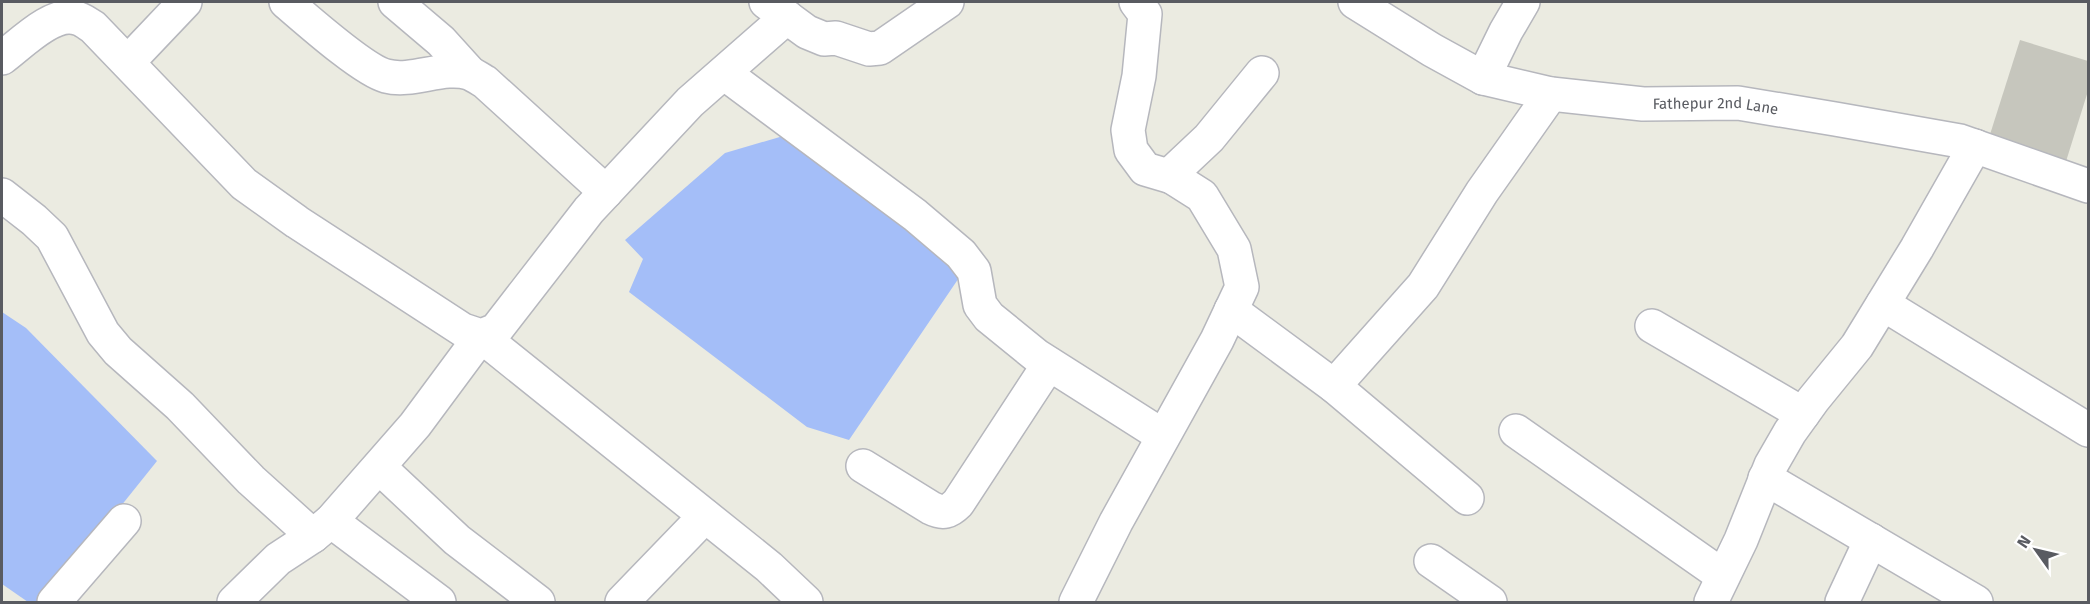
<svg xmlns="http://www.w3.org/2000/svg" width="2090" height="604" font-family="'Fira Sans',sans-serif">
  <rect width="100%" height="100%" fill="#ebebe1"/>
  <g fill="#a4bef8">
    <polygon points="790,134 967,266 849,440 807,427 629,292 643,259 625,240 725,153"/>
    <polygon points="2,312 26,328 157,461 44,602 28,602 2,584"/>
  </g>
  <polygon fill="#c6c6bd" points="2020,40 2088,61 2088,91 2063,171 1986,147"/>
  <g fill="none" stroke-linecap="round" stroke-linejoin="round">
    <g stroke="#b6b7bd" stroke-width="36">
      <g id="minor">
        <path d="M286,2C306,19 363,70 386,76C413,83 443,65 469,73C474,75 480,79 485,82L606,192"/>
        <polyline points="395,2 441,41 470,73"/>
        <polyline points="766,2 807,32 824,39 836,38 869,49 880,48 947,2"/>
        <polyline points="1136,2 1145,14 1139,76 1128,130 1131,150 1145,169 1172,177"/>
        <path id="s1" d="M1355,2L1432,50L1483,78L1551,94L1643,104L1738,103L1835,119L1960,141L2088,186"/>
        <path d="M2,58C20,45 52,11 76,18C82,19 88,24 93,27L244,184L297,222L463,330L481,336L496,330L589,210L690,102L787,17"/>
        <polyline points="128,62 185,2"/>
        <polyline points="724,73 915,215 961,254 974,271 980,305 989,317 1037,356 1163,436"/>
        <polyline points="1483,78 1506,31 1523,2"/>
        <polyline points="2,195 34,220 52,237 103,333 118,351 180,406 251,480 313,536"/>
        <polyline points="1883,304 2088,430"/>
        <polyline points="1231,310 1334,386 1467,498"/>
        <polyline points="1652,326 1803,414"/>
        <polyline points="1334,386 1423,286 1482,192 1551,94"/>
        <polyline points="1516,431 1723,576"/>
        <path d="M863,466L931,508C943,514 949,512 958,503L1049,364"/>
        <polyline points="379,467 457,540 538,602"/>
        <polyline points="1765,478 1976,602"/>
        <polyline points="331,521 439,602"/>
        <polyline points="1431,561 1490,602"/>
        <polyline points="54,602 124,521"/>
        <polyline points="234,602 278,559 313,536 331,521 415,425 481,336 769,567 806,602"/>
        <polyline points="622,602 705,516"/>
        <polyline points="1076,602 1116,522 1217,340 1242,287 1234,249 1202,196 1172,177 1175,170 1209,138 1262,73"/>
        <polyline points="1711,602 1741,540 1771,465 1790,432 1813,400 1857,346 1917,248 1975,146"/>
        <polyline points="1842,602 1871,540"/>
      </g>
    </g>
    <use href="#minor" stroke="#fff" stroke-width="33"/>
  </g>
  <g text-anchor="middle" stroke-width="4.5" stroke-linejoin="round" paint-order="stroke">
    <g font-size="15" fill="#595b61" stroke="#fff">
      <text dy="5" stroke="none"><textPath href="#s1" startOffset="384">Fathepur 2nd Lane</textPath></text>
    </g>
  </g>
  <rect width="2090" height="604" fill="none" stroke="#595b61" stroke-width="6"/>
  <g transform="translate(2036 550) rotate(304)" stroke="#ffffff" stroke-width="4.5" paint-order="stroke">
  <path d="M0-4.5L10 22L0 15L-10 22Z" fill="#595b61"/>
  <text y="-9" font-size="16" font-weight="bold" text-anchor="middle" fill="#595b61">N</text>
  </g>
</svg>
